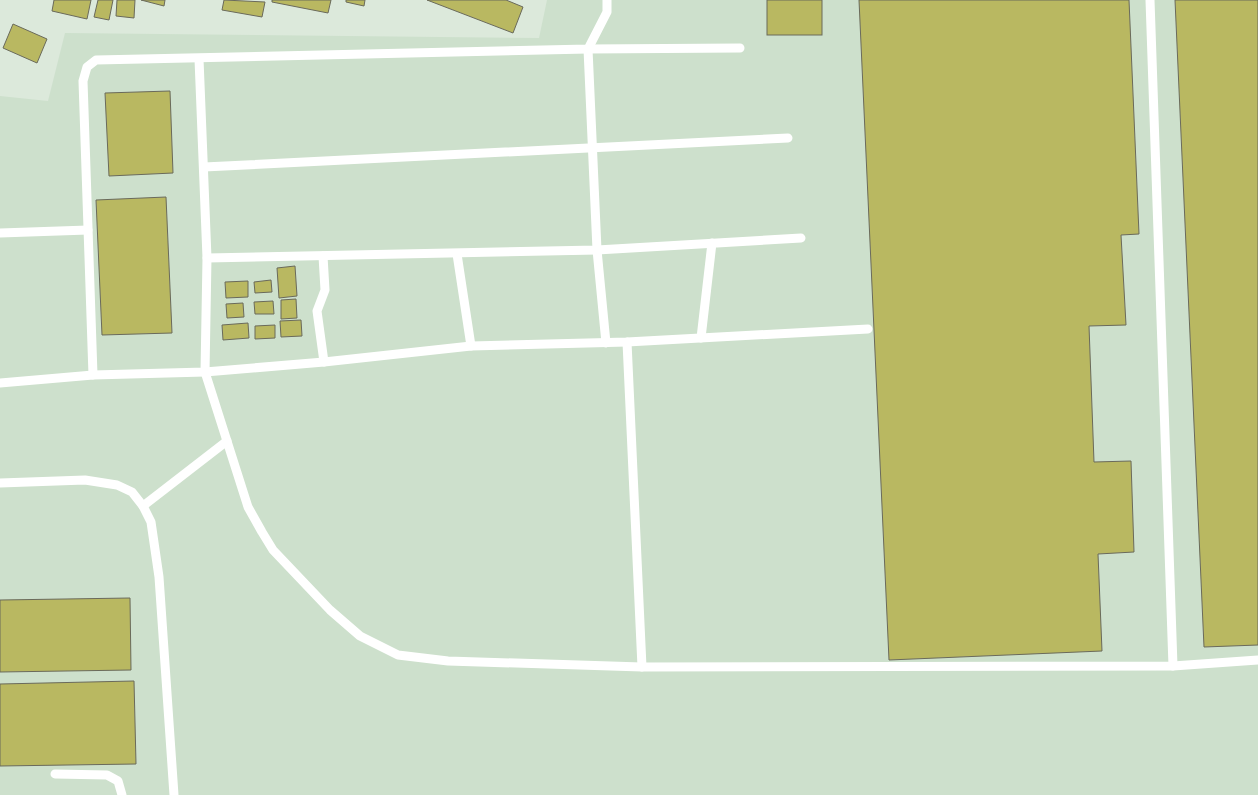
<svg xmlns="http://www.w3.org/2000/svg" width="1258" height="795" font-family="Arial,sans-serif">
  <rect width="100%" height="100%" fill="#dce9db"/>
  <polygon fill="#cde0cc" points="547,0 1258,0 1258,795 0,795 0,96 48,101 65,33 539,38"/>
  <g fill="#b9b861" stroke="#6a6a5b">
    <polygon points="54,0 91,0 87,19 52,11"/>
    <polygon points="98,0 113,0 109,20 94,17"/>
    <polygon points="117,0 135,0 134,18 116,16"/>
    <polygon points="141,0 165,0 164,6"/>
    <polygon points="224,0 265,2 262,17 222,10"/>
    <polygon points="272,0 331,0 328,13 272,2"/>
    <polygon points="346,0 365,0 364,6 346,2"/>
    <polygon points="427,0 506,0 523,7 513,33"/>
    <rect x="767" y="0" width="55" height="35"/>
    <polygon points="859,0 1129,0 1139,234 1121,235 1126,325 1089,326 1094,462 1131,461 1134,552 1098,554 1102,651 889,660"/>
    <polygon points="1175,0 1258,0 1258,645 1204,647"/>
    <polygon points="13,24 47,39 37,63 3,48"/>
    <polygon points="170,91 173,173 109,176 105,93"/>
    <polygon points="166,197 172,333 102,335 96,200"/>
    <polygon points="295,266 297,296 279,298 277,268"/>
    <polygon points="271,280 272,292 255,293 254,282"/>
    <polygon points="248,281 248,297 226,298 225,282"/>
    <polygon points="296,299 297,318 281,319 281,300"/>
    <polygon points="273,301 274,314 255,314 254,302"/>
    <polygon points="243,303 244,317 227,318 226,304"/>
    <polygon points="301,320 302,336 281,337 280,321"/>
    <polygon points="248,323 249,338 223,340 222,325"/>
    <polygon points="275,325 275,338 255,339 255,326"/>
    <polygon points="130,598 131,670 0,672 0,600"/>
    <polygon points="134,681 136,764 0,766 0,684"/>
  </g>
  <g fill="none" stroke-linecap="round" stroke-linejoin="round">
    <g stroke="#fff" stroke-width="9">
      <polyline points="1150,0 1173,666"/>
      <polyline points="199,59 207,258 205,372 248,507 262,532 273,550 330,610 360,636 398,655 448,661 642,667 1173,666 1258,660"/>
      <polyline points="204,167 788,138"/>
      <polyline points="0,233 88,230"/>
      <polyline points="457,254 471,346"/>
      <polyline points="323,256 325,290 317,311 324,362"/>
      <polyline points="207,258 597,250 801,238"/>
      <polyline points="701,338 712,243"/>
      <polyline points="627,342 642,667"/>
      <polyline points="606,343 597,250 588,49 740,48"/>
      <polyline points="93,375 83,81 87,67 96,60 588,49 607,12 607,0"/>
      <polyline points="0,383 93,375 205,372 324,362 471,346 627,342 868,329"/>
      <polyline points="0,483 85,480 117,485 132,492 143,506 151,522 159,577 174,795"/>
      <polyline points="143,506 227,441"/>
      <polyline points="55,774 107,775 118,781 122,795"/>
    </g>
  </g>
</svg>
